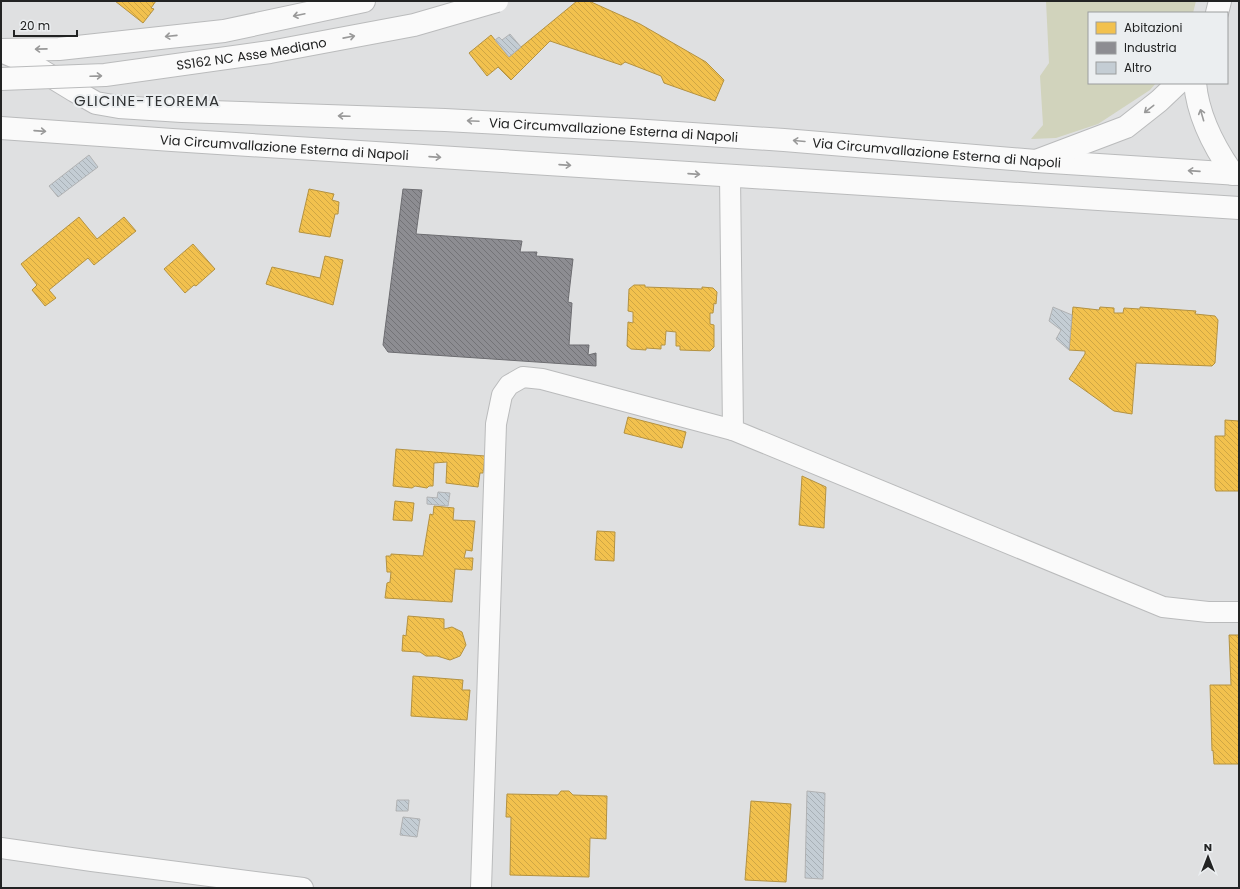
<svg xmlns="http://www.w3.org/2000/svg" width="1240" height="889" font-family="Poppins,sans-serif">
  <defs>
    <pattern id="homes-back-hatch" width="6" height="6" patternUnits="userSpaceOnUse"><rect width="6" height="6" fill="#f2c14e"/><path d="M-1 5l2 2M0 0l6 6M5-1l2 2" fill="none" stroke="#cfa644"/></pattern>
    <pattern id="industry-back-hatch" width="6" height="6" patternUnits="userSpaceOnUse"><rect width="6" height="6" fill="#8d8d92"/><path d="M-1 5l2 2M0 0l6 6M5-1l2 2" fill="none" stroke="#737377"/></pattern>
    <pattern id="building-back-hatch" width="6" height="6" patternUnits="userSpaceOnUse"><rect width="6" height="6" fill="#c4cdd4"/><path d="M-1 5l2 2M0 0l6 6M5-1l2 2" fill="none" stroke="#a8b0b6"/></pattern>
  </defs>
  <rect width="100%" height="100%" fill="#dfe0e1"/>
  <polygon fill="#d1d3bc" points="1046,1 1196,1 1193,13 1089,13 1089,83 1156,83 1150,90 1098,124 1056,138 1031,139 1043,125 1040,76 1049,63"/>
  <g fill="url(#homes-back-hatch)" stroke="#b49241">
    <polygon points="115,1 156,1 151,8 154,9 143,23"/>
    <polygon points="577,1 589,1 640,24 706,62 724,80 715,101 664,83 661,76 625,62 621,65 550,41 511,80 498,67 487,76 469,53 491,35 509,57"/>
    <polygon points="309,189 334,194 332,200 339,202 338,214 335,214 330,237 299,232"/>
    <polygon points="79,217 97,239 124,217 136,231 94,265 88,258 49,290 56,298 45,306 32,290 37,285 21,264"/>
    <polygon points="193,244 215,269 196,286 194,285 185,293 164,269"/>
    <polygon points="325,256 343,260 333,305 266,284 272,267 320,278"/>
    <polygon points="634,285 645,285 645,287 702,289 702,287 713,288 717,292 716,304 714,303 713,313 710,313 710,324 714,325 714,347 710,351 680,350 680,346 676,346 676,332 666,331 665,345 661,345 661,349 646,348 646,350 631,349 627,346 628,322 633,323 633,312 628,311 629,289"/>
    <polygon points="1073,307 1099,310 1100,307 1114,308 1114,313 1123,313 1124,308 1140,309 1140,307 1196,311 1195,314 1215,316 1218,320 1215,363 1212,366 1136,363 1132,414 1114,411 1069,379 1085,354 1085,351 1069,350"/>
    <polygon points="628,417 686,432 682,448 624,433"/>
    <polygon points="1225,420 1239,421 1239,491 1216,491 1215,488 1215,436 1225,436"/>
    <polygon points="396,449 485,456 483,473 480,473 478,487 446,483 447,462 434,463 433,486 429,486 427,488 415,486 412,488 393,486"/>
    <polygon points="802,476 826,487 824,528 799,525"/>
    <polygon points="395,501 414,503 412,521 393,520"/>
    <polygon points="434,506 454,508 453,520 475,521 472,551 466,550 464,558 473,558 472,570 455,569 452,602 385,598 387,583 390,582 391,572 387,572 386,556 391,556 391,554 423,556 430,514 433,515"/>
    <polygon points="597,531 615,532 614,561 595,560"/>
    <polygon points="408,616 444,619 444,629 452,627 462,632 466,645 460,656 450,660 437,656 426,656 420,652 402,651 403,635 406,636"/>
    <polygon points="1229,635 1239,635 1239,764 1214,764 1213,750 1212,751 1210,685 1231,685"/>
    <polygon points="413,676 463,680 462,690 470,690 467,720 411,716"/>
    <polygon points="561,791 569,791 573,795 607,796 606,839 590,838 589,877 510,875 511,817 506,817 507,794 558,795"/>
    <polygon points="751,801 791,804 786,882 745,880"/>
  </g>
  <polygon fill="url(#industry-back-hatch)" stroke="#6d6d71" points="403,189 422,190 416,234 522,241 520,252 537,252 536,256 573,259 568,302 572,303 569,345 589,345 588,355 596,353 596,366 388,352 383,345"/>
  <g fill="url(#building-back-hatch)" stroke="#b1b2b3">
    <polygon points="510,34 521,47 509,57 495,40 499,37 502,40"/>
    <polygon points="89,155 98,167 58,197 49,186"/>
    <polygon points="1053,307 1072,315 1069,350 1056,339 1061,330 1049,321"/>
    <polygon points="438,492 450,493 448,506 427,504 427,497 437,498"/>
    <polygon points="807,791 825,793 823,879 805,878"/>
    <polygon points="397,800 409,800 408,811 396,811"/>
    <polygon points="403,817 420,819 417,837 400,835"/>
  </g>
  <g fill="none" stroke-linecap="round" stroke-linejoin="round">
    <g stroke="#babbbc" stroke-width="22">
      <g id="street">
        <polyline points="730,176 733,430 1163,607 1208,612 1239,612"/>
        <polyline points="1,848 92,861 303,888"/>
        <polyline points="481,888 496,424 502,395 509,385 523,377 542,379 733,430"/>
      </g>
    </g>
    <g stroke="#babbbc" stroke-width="24">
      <g id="primary">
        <path id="s1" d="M1,51L29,63L75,91L96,103L119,107L182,111L445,120L632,130L784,140L1036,161L1239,174"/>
        <path id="s2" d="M1,128L172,140L1239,208"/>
      </g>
    </g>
    <g stroke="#babbbc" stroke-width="24">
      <g id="highway">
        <polyline points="1217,13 1220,1"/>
        <polyline points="1,50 59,49 224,31 364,1"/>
        <path d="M1195,83C1198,117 1214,147 1233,174"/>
        <polyline points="1036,161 1126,127 1159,101 1178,83"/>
      </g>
    </g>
    <use href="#street" stroke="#fafafa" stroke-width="20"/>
    <use href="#primary" stroke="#fafafa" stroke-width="22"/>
    <use href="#highway" stroke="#fafafa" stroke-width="22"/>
    <g stroke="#babbbc" stroke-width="24" stroke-linecap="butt">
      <g id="highway-bridge">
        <path id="s3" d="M1,79L105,75L270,52L414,25L497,1"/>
      </g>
    </g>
    <use href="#highway-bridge" stroke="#fafafa" stroke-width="22"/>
  </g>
  <defs><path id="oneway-shaft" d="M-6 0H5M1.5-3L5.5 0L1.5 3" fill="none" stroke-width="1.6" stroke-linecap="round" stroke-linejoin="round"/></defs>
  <g stroke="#999">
    <use href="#oneway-shaft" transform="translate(299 15) rotate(168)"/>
    <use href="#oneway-shaft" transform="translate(171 36) rotate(174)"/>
    <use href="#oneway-shaft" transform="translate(349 37) rotate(-11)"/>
    <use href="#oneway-shaft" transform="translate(41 49) rotate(179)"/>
    <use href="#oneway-shaft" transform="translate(96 76) rotate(-2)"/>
    <use href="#oneway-shaft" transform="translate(1149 109) rotate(142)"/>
    <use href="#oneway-shaft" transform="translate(1202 115) rotate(-106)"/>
    <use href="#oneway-shaft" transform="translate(344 116) rotate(-178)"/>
    <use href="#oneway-shaft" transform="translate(473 121) rotate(-177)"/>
    <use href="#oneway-shaft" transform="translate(40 131) rotate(4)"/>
    <use href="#oneway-shaft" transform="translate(799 141) rotate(-175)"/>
    <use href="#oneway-shaft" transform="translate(435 157) rotate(4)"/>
    <use href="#oneway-shaft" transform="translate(565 165) rotate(4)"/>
    <use href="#oneway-shaft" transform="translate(1194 171) rotate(-176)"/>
    <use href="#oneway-shaft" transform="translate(694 174) rotate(4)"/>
  </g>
  <g text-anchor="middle" stroke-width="4" stroke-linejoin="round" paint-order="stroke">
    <g font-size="13" fill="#222323" stroke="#ebeef0">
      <text dy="5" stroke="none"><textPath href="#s3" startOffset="252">SS162 NC Asse Mediano</textPath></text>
      <text dy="5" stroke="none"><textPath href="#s1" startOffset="627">Via Circumvallazione Esterna di Napoli</textPath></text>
      <text dy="5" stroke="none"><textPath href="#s2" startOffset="284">Via Circumvallazione Esterna di Napoli</textPath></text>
      <text dy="5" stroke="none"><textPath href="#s1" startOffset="951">Via Circumvallazione Esterna di Napoli</textPath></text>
    </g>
    <g font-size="15" letter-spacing="1" fill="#313334" stroke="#ebeef0">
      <text x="147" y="106">GLICINE-TEOREMA</text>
    </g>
  </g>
  <rect width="1240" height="889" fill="none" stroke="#222323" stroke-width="4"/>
  <rect x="1088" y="12" width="140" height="72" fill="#ebeef0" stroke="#9b9d9e"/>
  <rect x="1096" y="22" width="20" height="12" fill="#f2c14e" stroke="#9b9d9e"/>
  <text x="1124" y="32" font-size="12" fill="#222323">Abitazioni</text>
  <rect x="1096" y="42" width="20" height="12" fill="#8d8d92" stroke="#9b9d9e"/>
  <text x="1124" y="52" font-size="12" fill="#222323">Industria</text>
  <rect x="1096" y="62" width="20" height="12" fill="#c4cdd4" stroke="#9b9d9e"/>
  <text x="1124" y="72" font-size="12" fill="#222323">Altro</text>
  <g transform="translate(1208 857)" stroke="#ebeef0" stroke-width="3" paint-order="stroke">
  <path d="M0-3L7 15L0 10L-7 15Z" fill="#222323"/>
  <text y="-6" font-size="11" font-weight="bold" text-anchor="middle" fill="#222323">N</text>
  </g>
  <path d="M14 30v6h63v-6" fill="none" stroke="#222323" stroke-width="2"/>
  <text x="20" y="30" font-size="12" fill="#222323" stroke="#ebeef0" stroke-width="3" paint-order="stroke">20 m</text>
</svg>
